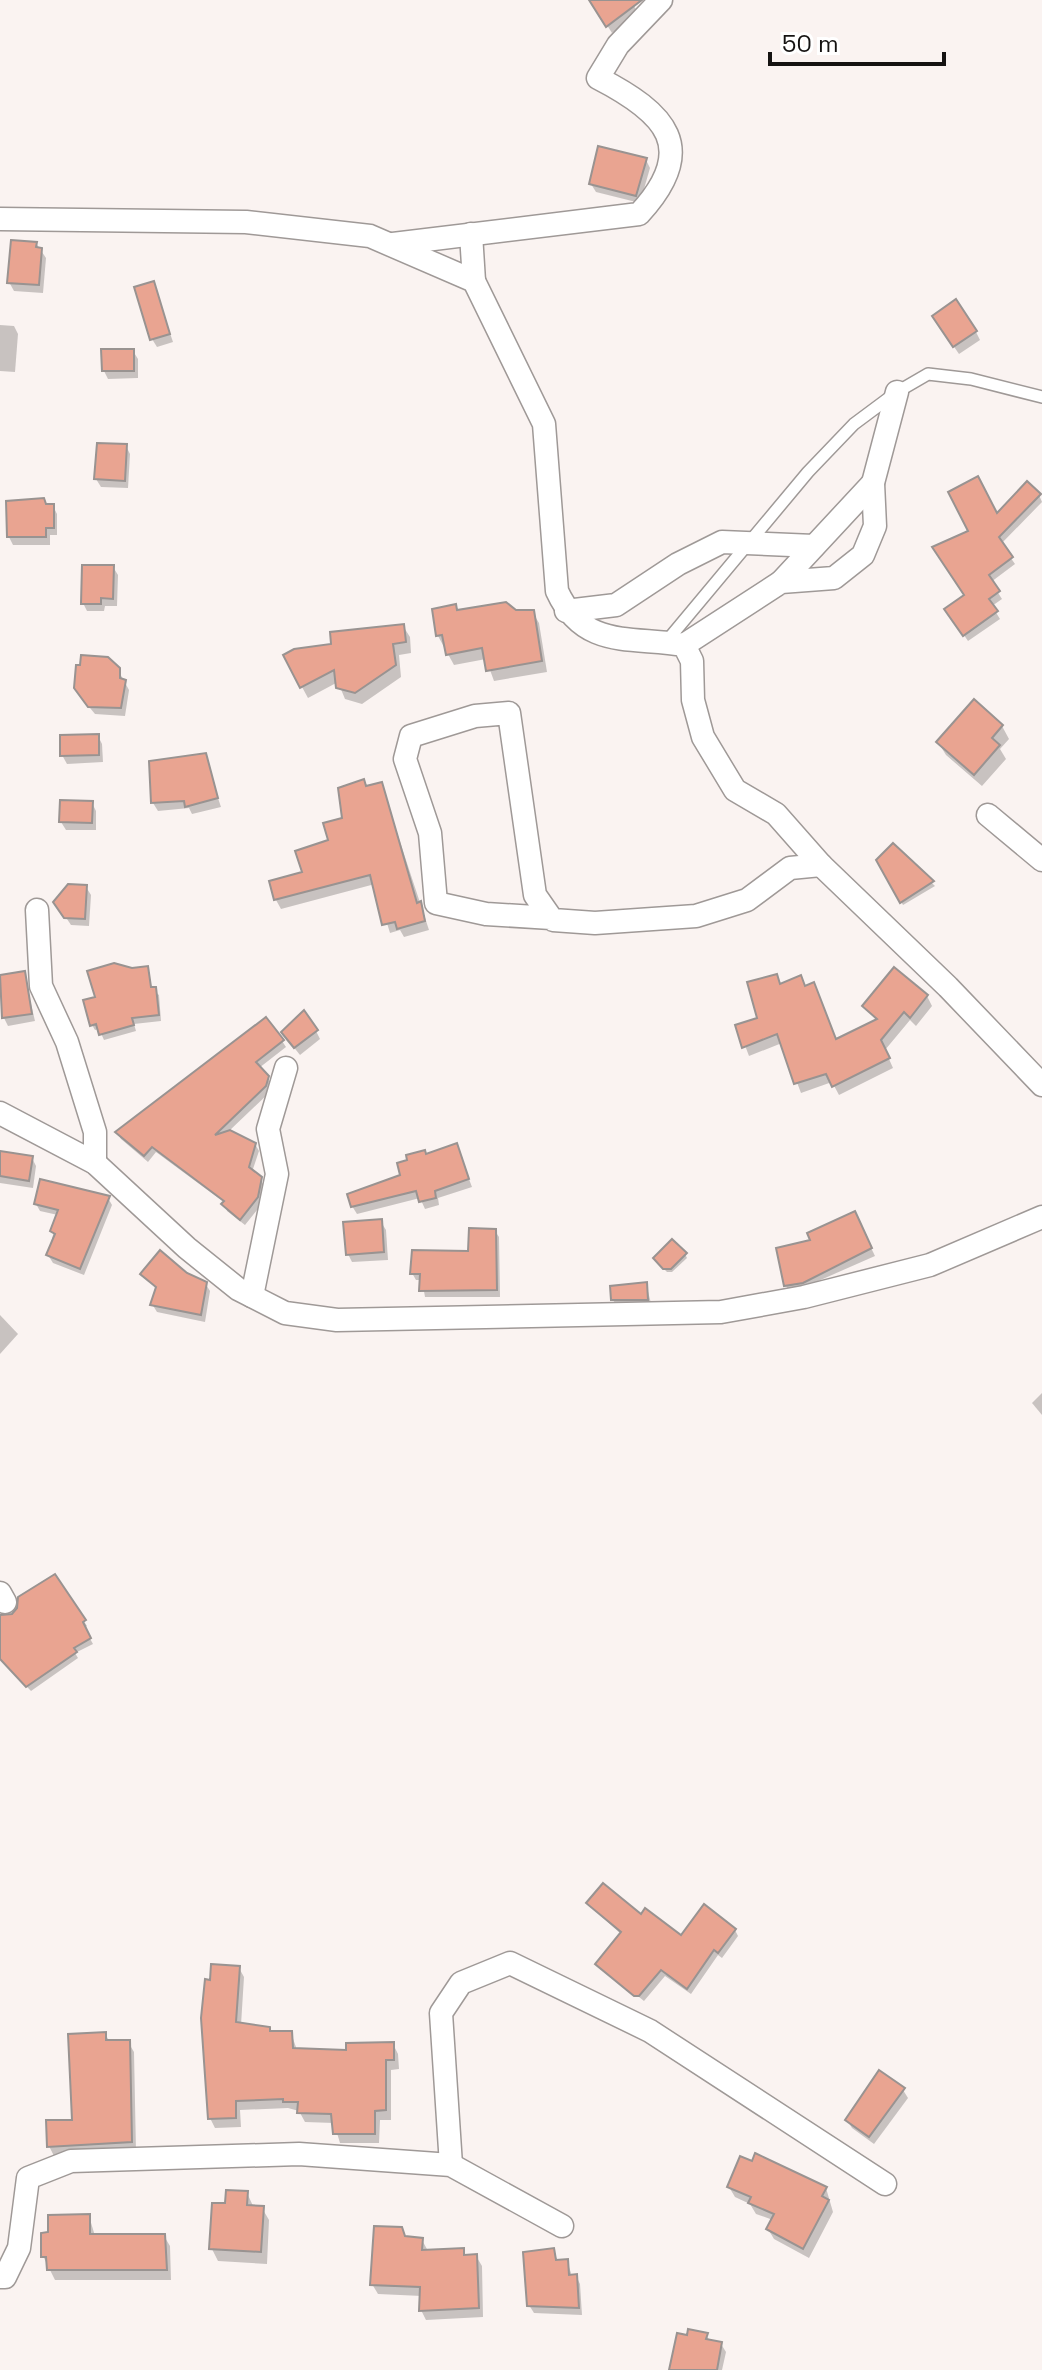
<svg xmlns="http://www.w3.org/2000/svg" width="1042" height="2370" font-family="'Space Grotesk',sans-serif">
  <rect width="100%" height="100%" fill="#faf3f1"/>
  <g fill="#0003">
    <polygon points="591,0 630,0 639,14 612,33"/>
    <polygon points="646,160 650,168 640,203 596,192 591,184"/>
    <polygon points="36,243 46,258 43,293 14,291 9,282"/>
    <polygon points="153,283 173,342 157,347 152,339"/>
    <polygon points="0,325 14,326 18,334 15,372 0,371"/>
    <polygon points="939,325 976,332 980,340 959,354"/>
    <polygon points="133,351 138,359 138,378 108,379 104,371"/>
    <polygon points="126,446 130,454 128,488 101,487 96,479"/>
    <polygon points="1039,495 1042,502 1001,544 1015,564 991,582 1002,599 992,606 1000,619 968,641 951,616 967,595 971,532"/>
    <polygon points="46,506 53,506 57,514 57,535 50,535 50,545 13,545 9,537"/>
    <polygon points="113,567 118,575 117,606 105,606 104,611 87,611 83,603"/>
    <polygon points="458,612 533,613 539,623 547,672 494,681 486,659 454,665 438,636"/>
    <polygon points="403,626 410,637 411,653 399,655 401,677 362,704 345,699 338,682 308,698 302,687 333,645"/>
    <polygon points="118,670 129,690 125,716 95,714 81,697"/>
    <polygon points="1002,726 1009,739 1000,749 1006,759 982,786 946,755 938,742"/>
    <polygon points="98,736 102,744 103,762 67,764 62,755"/>
    <polygon points="204,756 221,807 192,814 189,808 158,811 153,803"/>
    <polygon points="381,784 429,930 404,937 400,930 390,933 375,884 281,909 276,900 304,874 367,788"/>
    <polygon points="92,803 96,811 96,830 66,830 61,822"/>
    <polygon points="893,846 935,886 903,905 878,860"/>
    <polygon points="86,887 91,895 89,926 71,925 61,910"/>
    <polygon points="147,968 152,989 159,995 161,1021 134,1024 136,1031 104,1040 99,1029 95,1030 92,1025 97,998 132,970"/>
    <polygon points="24,974 35,1021 8,1026 4,1018 0,977"/>
    <polygon points="776,976 782,986 813,985 837,1041 877,1021 864,1006 927,996 932,1006 916,1026 910,1020 885,1050 893,1068 839,1095 832,1082 801,1093 782,1043 749,1056 738,1027 759,1019"/>
    <polygon points="316,1031 320,1039 300,1055 288,1040"/>
    <polygon points="282,1041 286,1047 259,1068 272,1085 269,1093 228,1132 255,1144 259,1151 252,1172 265,1186 261,1205 245,1225 227,1211 225,1203 156,1152 148,1162 121,1139 117,1133"/>
    <polygon points="456,1145 472,1187 438,1198 439,1205 425,1209 420,1198 357,1214 352,1206 402,1177 426,1156"/>
    <polygon points="32,1158 36,1166 33,1188 0,1183 0,1159"/>
    <polygon points="108,1198 112,1205 84,1275 53,1263 48,1255 58,1215 40,1211 36,1204"/>
    <polygon points="858,1221 875,1256 791,1293 786,1286 813,1241"/>
    <polygon points="381,1222 386,1230 388,1260 352,1262 348,1254"/>
    <polygon points="495,1231 499,1237 500,1297 425,1297 422,1280 416,1280 412,1273 470,1253"/>
    <polygon points="685,1254 687,1258 672,1272 667,1272 657,1262"/>
    <polygon points="143,1274 205,1283 210,1291 205,1322 157,1312 152,1304 157,1290"/>
    <polygon points="646,1284 652,1307 618,1308 613,1300"/>
    <polygon points="0,1315 18,1334 0,1354"/>
    <polygon points="1042,1393 1042,1415 1032,1403"/>
    <polygon points="54,1576 87,1626 84,1628 93,1644 75,1653 78,1658 31,1691 0,1659 0,1616 13,1616"/>
    <polygon points="588,1904 641,1916 681,1938 735,1930 738,1936 722,1958 718,1955 691,1994 665,1976 644,2001 598,1964 622,1935"/>
    <polygon points="239,1968 244,1977 241,2025 271,2033 291,2033 297,2050 348,2052 393,2044 398,2054 399,2069 391,2070 391,2120 380,2120 379,2143 340,2143 334,2123 305,2122 299,2111 288,2108 240,2110 241,2127 215,2128 210,2118 212,1982"/>
    <polygon points="105,2034 110,2042 128,2042 134,2052 136,2152 54,2156 49,2146 74,2121"/>
    <polygon points="903,2090 908,2098 874,2144 852,2128 847,2120"/>
    <polygon points="729,2187 826,2188 833,2212 809,2258 774,2239 768,2229 773,2220 756,2214 750,2204 735,2197"/>
    <polygon points="247,2193 254,2208 262,2208 269,2220 267,2264 218,2261 212,2249 227,2205"/>
    <polygon points="89,2216 95,2236 164,2236 170,2246 171,2280 55,2280 43,2256"/>
    <polygon points="406,2239 422,2240 428,2251 462,2250 467,2257 476,2256 482,2266 483,2317 426,2320 421,2310 422,2296 378,2294 372,2284"/>
    <polygon points="553,2250 558,2262 567,2261 572,2276 576,2276 580,2284 582,2315 534,2313 529,2305"/>
    <polygon points="706,2335 710,2341 721,2344 726,2352 722,2370 671,2370"/>
  </g>
  <g fill="#e9a491" stroke="#999391" stroke-width="2">
    <polygon points="589,0 642,0 606,27"/>
    <polygon points="598,146 647,158 636,196 589,184"/>
    <polygon points="11,240 37,242 36,247 42,248 39,285 7,283"/>
    <polygon points="154,281 170,334 150,340 134,287"/>
    <polygon points="956,299 977,331 953,347 932,316"/>
    <polygon points="101,349 134,349 134,371 102,371"/>
    <polygon points="97,443 127,444 125,481 94,479"/>
    <polygon points="978,476 997,513 1027,481 1041,494 999,537 1013,557 989,575 1000,591 989,599 998,611 963,636 944,609 964,595 932,547 968,531 948,492"/>
    <polygon points="44,498 46,504 54,504 54,528 46,528 46,537 7,537 6,501"/>
    <polygon points="82,565 114,565 113,599 101,598 101,604 81,604"/>
    <polygon points="506,602 516,610 534,610 542,661 486,671 482,648 446,655 442,635 436,636 432,609 456,604 457,610"/>
    <polygon points="404,624 406,642 393,644 396,665 355,693 336,688 334,670 300,688 283,655 294,649 331,644 330,632"/>
    <polygon points="81,655 108,657 120,668 120,678 126,680 121,708 88,707 74,688 76,665 80,665"/>
    <polygon points="974,699 1003,725 992,738 1000,745 974,775 936,742"/>
    <polygon points="99,734 99,755 60,756 60,735"/>
    <polygon points="206,753 218,798 185,807 184,801 151,803 149,761"/>
    <polygon points="364,779 366,786 382,782 417,903 421,901 425,921 397,929 395,922 382,925 370,875 274,900 269,881 302,872 295,851 328,840 323,823 342,818 338,788"/>
    <polygon points="60,800 93,801 92,823 59,822"/>
    <polygon points="893,843 934,881 900,903 876,860"/>
    <polygon points="68,884 87,885 85,919 64,918 53,902"/>
    <polygon points="114,963 132,968 148,966 151,987 156,987 159,1015 132,1018 134,1025 99,1035 96,1024 90,1026 83,1000 95,997 87,971"/>
    <polygon points="894,967 928,995 910,1018 904,1012 881,1040 890,1058 832,1087 826,1074 794,1084 777,1034 742,1048 735,1025 757,1018 747,982 777,974 780,984 801,975 805,986 814,982 836,1039 877,1019 862,1006"/>
    <polygon points="25,971 32,1014 2,1018 0,975"/>
    <polygon points="304,1010 318,1030 294,1048 281,1032"/>
    <polygon points="266,1017 284,1040 256,1062 269,1076 266,1086 215,1135 230,1130 256,1143 249,1167 262,1177 258,1197 240,1220 221,1204 224,1201 152,1147 144,1156 115,1132"/>
    <polygon points="457,1143 469,1179 435,1191 436,1198 419,1202 416,1191 351,1207 347,1194 400,1175 397,1163 407,1160 406,1155 425,1150 426,1154"/>
    <polygon points="0,1151 33,1156 29,1181 0,1176"/>
    <polygon points="40,1179 110,1196 80,1269 46,1255 55,1234 50,1231 58,1210 34,1204"/>
    <polygon points="855,1211 872,1248 803,1283 784,1286 776,1248 810,1240 807,1233"/>
    <polygon points="382,1219 384,1252 346,1255 343,1222"/>
    <polygon points="469,1228 496,1229 497,1290 419,1291 420,1274 410,1274 412,1250 468,1251"/>
    <polygon points="672,1239 687,1253 671,1269 663,1269 653,1258"/>
    <polygon points="160,1250 187,1273 207,1282 201,1315 150,1305 156,1287 140,1274"/>
    <polygon points="647,1282 648,1300 611,1300 610,1286"/>
    <polygon points="55,1574 86,1620 83,1622 91,1638 74,1648 77,1652 26,1687 0,1659 0,1615 12,1614 17,1608 18,1597"/>
    <polygon points="603,1883 641,1914 645,1908 681,1935 704,1904 736,1929 718,1953 714,1950 687,1989 661,1970 639,1996 634,1996 595,1964 621,1932 586,1903"/>
    <polygon points="211,1964 240,1966 236,2022 270,2027 270,2031 292,2031 293,2048 346,2050 346,2043 394,2042 394,2060 386,2060 386,2110 375,2111 375,2134 333,2134 331,2114 297,2113 298,2102 283,2102 283,2099 236,2101 236,2118 208,2119 201,2018 205,1979 210,1980"/>
    <polygon points="106,2032 106,2040 130,2040 132,2142 47,2147 46,2120 72,2120 68,2034"/>
    <polygon points="879,2070 905,2088 869,2137 845,2120"/>
    <polygon points="755,2153 827,2187 822,2196 829,2200 803,2249 766,2229 774,2214 748,2203 751,2197 727,2187 740,2156 752,2161"/>
    <polygon points="226,2190 248,2191 247,2205 264,2206 261,2252 209,2249 212,2203 225,2203"/>
    <polygon points="90,2214 90,2234 165,2234 167,2270 47,2270 46,2257 41,2257 41,2233 48,2232 48,2215"/>
    <polygon points="374,2226 402,2227 405,2236 423,2238 422,2250 464,2248 464,2255 477,2254 479,2308 419,2311 420,2287 370,2285"/>
    <polygon points="554,2248 556,2260 568,2259 569,2275 577,2274 579,2308 527,2306 523,2252"/>
    <polygon points="688,2329 708,2333 706,2339 722,2342 717,2370 669,2370 677,2333 687,2335"/>
  </g>
  <g fill="none" stroke-linecap="round" stroke-linejoin="round">
    <g stroke="#9f9997" stroke-width="14">
      <polyline id="lane" points="666,642 808,472 854,424 897,392 928,374 971,379 1042,397"/>
    </g>
    <g stroke="#9f9997" stroke-width="25">
      <g id="street">
        <path d="M0,219L246,222L370,236L474,281L544,424L557,591C584,650 631,636 684,645L692,661L693,700L703,737L735,790L776,814L821,865L948,987L1042,1085"/>
        <polyline points="471,234 474,281"/>
        <path d="M393,244L639,214C700,148 666,113 598,78L618,45L661,0"/>
        <polyline points="781,582 873,483"/>
        <polyline points="566,611 616,605 678,564 722,542 814,546"/>
        <polyline points="684,645 781,582 834,578 863,555 875,526 873,483 897,392"/>
        <polyline points="988,815 1042,860"/>
        <polyline points="37,910 41,986 67,1042 95,1132 95,1163"/>
        <polyline points="551,918 486,914 436,903 430,833 405,759 411,736 475,716 509,713 535,895 551,918 553,920 595,923 696,916 747,900 790,868 821,865"/>
        <polyline points="0,1113 95,1163 187,1248 238,1289 285,1313 337,1320 721,1312 804,1297 930,1265 1042,1217"/>
        <polyline points="252,1296 277,1174 268,1129 286,1068"/>
        <polyline points="0,1593 5,1602"/>
        <polyline points="451,2165 441,2013 461,1983 510,1963 650,2031 885,2184"/>
        <polyline points="0,2277 5,2277 19,2248 28,2178 71,2161 299,2154 451,2165 562,2226"/>
      </g>
    </g>
    <use href="#lane" stroke="#fff" stroke-width="11"/>
    <use href="#street" stroke="#fff" stroke-width="22"/>
  </g>
  <path d="M770 52v12h174v-12" fill="none" stroke="#151312" stroke-width="4"/>
  <text x="782" y="52" font-size="24" fill="#151312" stroke="#ffffff" stroke-width="6" paint-order="stroke">50 m</text>
</svg>
